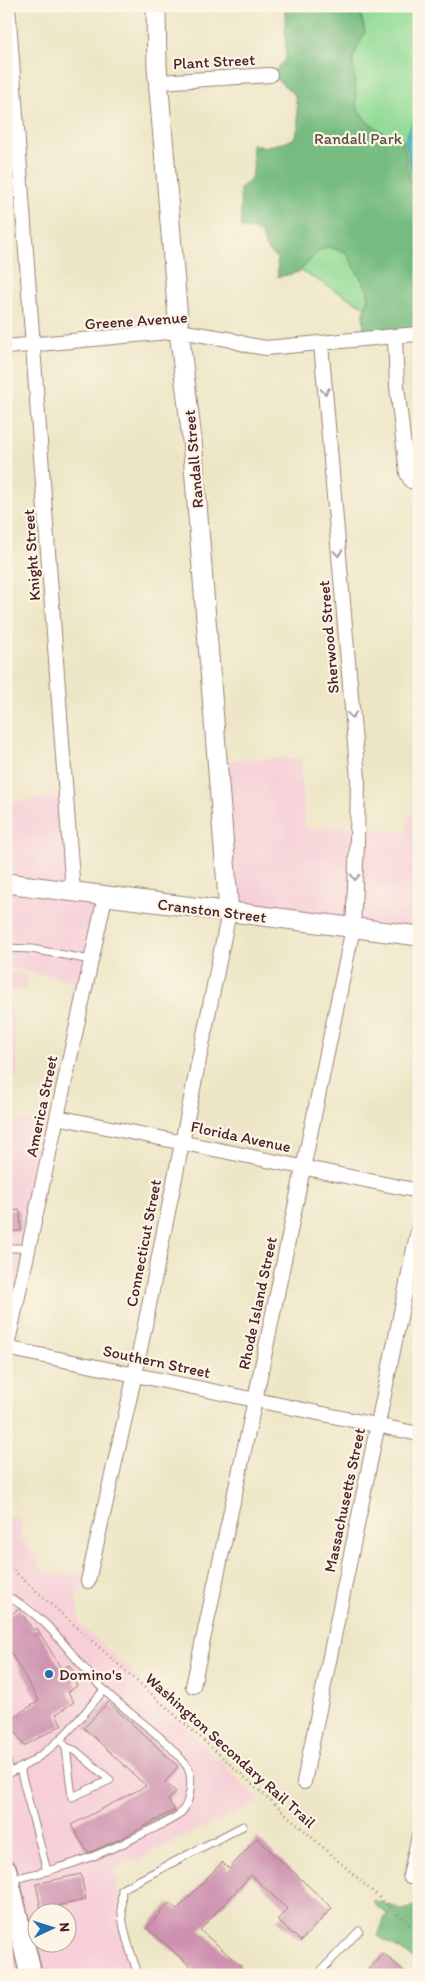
<svg xmlns="http://www.w3.org/2000/svg" width="425" height="1981" font-family="Itim,sans-serif">
  <rect width="100%" height="100%" fill="#fcf5e5"/>
  <filter id="ink" filterUnits="userSpaceOnUse"><feTurbulence type="fractalNoise" baseFrequency=".02" numOctaves="2"/><feDisplacementMap in="SourceGraphic" scale="10" xChannelSelector="R" yChannelSelector="G"/><feConvolveMatrix kernelMatrix="1 2 1 2 8 2 1 2 1" color-interpolation-filters="sRGB"/></filter>
  <filter id="wash" filterUnits="userSpaceOnUse"><feTurbulence type="fractalNoise" baseFrequency=".0096" numOctaves="4" result="noise"/><feDisplacementMap in="SourceGraphic" scale="20" xChannelSelector="R" yChannelSelector="G"/><feGaussianBlur stdDeviation="1.12" result="paint"/><feColorMatrix in="noise" values="0 0 0 0 0 0 0 0 0 0 0 0 0 0 0 0 0 1.4 0 .05"/><feComposite in="paint" operator="in"/></filter>
  <g filter="url(#wash)">
    <rect width="100%" height="100%" fill="#ede6c6"/>
    <g fill="#f6cfd8" fill-rule="evenodd">
      <polygon points="300,758 305,828 355,827 389,829 406,834 409,816 419,814 419,936 235,912 221,760"/>
      <polygon points="66,796 75,889 103,897 85,984 7,967 7,970 27,976 25,989 15,990 10,993 18,1077 9,1080 6,1088 6,802"/>
      <polygon points="28,1121 53,1126 6,1358 6,1122"/>
      <path d="M6,1517L22,1518L20,1537L35,1555L42,1570L55,1575L89,1574V1579L76,1596L80,1625L132,1671L134,1676L260,1801L111,1871L115,1874L137,1975H6ZM38,1914H68V1944H38Z"/>
    </g>
    <polygon fill="#93dc97" stroke="#6e7e61" points="299,6 419,6 419,337 297,269"/>
    <g fill="#76bc80" stroke="#606e56">
      <path d="M282,6H359L365,32L353,58L357,108L367,121L394,140L403,141L410,182L419,195V339H364L363,311L369,299L367,290L346,252L327,247L317,253L299,272L278,277L277,259L266,248L261,234L251,229L241,228L240,188C258,178 253,163 252,144L263,147L287,142L294,138L299,126L295,95L272,75L286,58L285,11Z"/>
      <polygon points="373,1900 404,1910 419,1904 419,1962 378,1936 385,1917 389,1915 375,1905"/>
    </g>
    <polygon fill="#52bfcb" stroke="#4e6f7b" points="419,108 419,189 412,175 405,139"/>
    <g id="blocks">
      <g fill="#ce92b0">
        <polygon points="20,1210 21,1231 6,1231 6,1211"/>
        <polygon points="19,1609 33,1630 37,1628 62,1670 69,1665 78,1678 74,1681 77,1686 68,1692 74,1702 56,1714 62,1725 24,1746 8,1720 39,1701 7,1646 9,1644 6,1638 6,1617"/>
        <polygon points="108,1702 178,1766 165,1782 176,1792 168,1800 175,1810 120,1839 88,1853 71,1825 146,1786 84,1728"/>
        <polygon points="257,1838 332,1908 301,1941 277,1920 287,1909 251,1875 200,1930 241,1966 234,1975 200,1975 147,1928 169,1903 177,1910 222,1862 229,1869"/>
        <polygon points="81,1874 86,1900 41,1909 36,1884"/>
        <polygon points="383,1953 408,1975 364,1975"/>
      </g>
    </g>
  </g>
  <g filter="url(#ink)">
    <use href="#blocks" fill-opacity="0" stroke="#9c8278" stroke-width="1"/>
    <g fill="none" stroke-linecap="round" stroke-linejoin="round">
      <g stroke="#9c8278" stroke-width="9">
        <g id="lane">
          <polyline points="6,948 32,949 91,960"/>
          <polyline points="6,1248 29,1248"/>
          <path d="M6,1596C50,1617 71,1657 104,1690C130,1716 164,1735 186,1765C195,1777 190,1808 177,1816C167,1823 156,1827 146,1832C114,1849 82,1862 47,1871"/>
          <polyline points="6,1700 8,1706 6,1708"/>
          <polyline points="61,1740 66,1747 72,1797 110,1780 76,1751 66,1747"/>
          <polyline points="6,1757 10,1772"/>
          <path d="M6,1774C49,1759 76,1723 104,1690"/>
          <polyline points="9,1880 47,1871 20,1769"/>
          <path d="M140,1975L137,1971C127,1943 119,1919 122,1889L243,1826"/>
          <polyline points="317,1975 359,1931"/>
        </g>
      </g>
      <g stroke="#9c8278" stroke-width="16">
        <g id="street">
          <polyline points="8,6 73,892"/>
          <polyline points="159,82 270,75"/>
          <polyline points="395,340 397,386 407,473 411,481 419,483"/>
          <polyline points="6,347 179,331 228,339 248,345 266,348 417,334"/>
          <polyline points="57,1117 419,1191"/>
          <polyline points="6,1348 419,1434"/>
          <polyline points="6,1351 105,897"/>
          <polyline points="88,1581 135,1374 229,912"/>
          <polyline points="193,1686 255,1400 353,928 357,843 358,779 321,343"/>
          <polyline points="304,1782 419,1225"/>
          <polyline points="410,1876 419,1836"/>
        </g>
      </g>
      <g stroke="#9c8278" stroke-width="21">
        <g id="secondary">
          <polyline points="156,6 157,66 179,331 192,440 229,912"/>
          <polyline points="6,883 419,936"/>
        </g>
      </g>
      <g stroke="#9c8278" stroke-width="24">
        <polyline id="primary" points="6,1871 31,1975"/>
      </g>
      <polyline stroke="#9c8278" stroke-width="2.5" stroke-dasharray="1 4" stroke-linecap="butt" points="6,1564 419,1933"/>
      <use href="#lane" stroke="#fff" stroke-width="7"/>
      <use href="#street" stroke="#fff" stroke-width="14"/>
      <use href="#secondary" stroke="#fff" stroke-width="19"/>
      <use href="#primary" stroke="#fff" stroke-width="21"/>
    </g>
    <defs><path id="oneway-chevron" d="M-2-3.5L2.5 0L-2 3.5" fill="none" stroke-width="1.6" stroke-linecap="round" stroke-linejoin="round" transform="scale(1.25)"/></defs>
    <g stroke="#ae9aa0">
      <use href="#oneway-chevron" transform="translate(325 391) rotate(85)"/>
      <use href="#oneway-chevron" transform="translate(338 553) rotate(85)"/>
      <use href="#oneway-chevron" transform="translate(352 715) rotate(85)"/>
      <use href="#oneway-chevron" transform="translate(355 877) rotate(93)"/>
    </g>
  </g>
  <circle fill="#1f6fb2" stroke="#fcf5e5" stroke-width="2" cx="49" cy="1674" r="5"/>
  <g text-anchor="middle" stroke-width="4.5" stroke-linejoin="round" paint-order="stroke">
    <g font-size="16" fill="#4a1f2b" stroke="#fcf5e5">
      <text transform="translate(214 61) rotate(-3)" y="6">Plant Street</text>
      <text transform="translate(136 320) rotate(-4)" y="6">Greene Avenue</text>
      <text transform="translate(193 459) rotate(-95)" y="6">Randall Street</text>
      <text transform="translate(31 555) rotate(-94)" y="6">Knight Street</text>
      <text transform="translate(328 637) rotate(-95)" y="6">Sherwood Street</text>
      <text transform="translate(212 910) rotate(7)" y="6">Cranston Street</text>
      <text transform="translate(41 1106) rotate(-78)" y="6">America Street</text>
      <text transform="translate(241 1136) rotate(12)" y="6">Florida Avenue</text>
      <text transform="translate(143 1243) rotate(-79)" y="6">Connecticut Street</text>
      <text transform="translate(257 1303) rotate(-78)" y="6">Rhode Island Street</text>
      <text transform="translate(157 1361) rotate(12)" y="6">Southern Street</text>
      <text transform="translate(344 1500) rotate(-78)" y="6">Massachusetts Street</text>
      <text transform="translate(231 1750) rotate(42)" y="6">Washington Secondary Rail Trail</text>
    </g>
    <g font-size="16" fill="#5c4e46" stroke="#fcf5e5">
      <text x="358" y="144">Randall Park</text>
    </g>
    <g font-size="16" fill="#4a1f2b" stroke="#fcf5e5" text-anchor="start">
      <text x="59" y="1680">Domino's</text>
    </g>
  </g>
  <rect width="425" height="1981" fill="none" stroke="#fcf5e5" stroke-width="25"/>
  <g transform="translate(52 1928) rotate(86)"><circle r="24" fill="#fcf5e5" stroke="#b59f9b"/>
  <path d="M0-4L9 19L0 12L-9 19Z" fill="#1f6fb2"/>
  <text y="-8" font-size="14" font-weight="bold" text-anchor="middle" fill="#4a1f2b">N</text>
  </g>
</svg>
